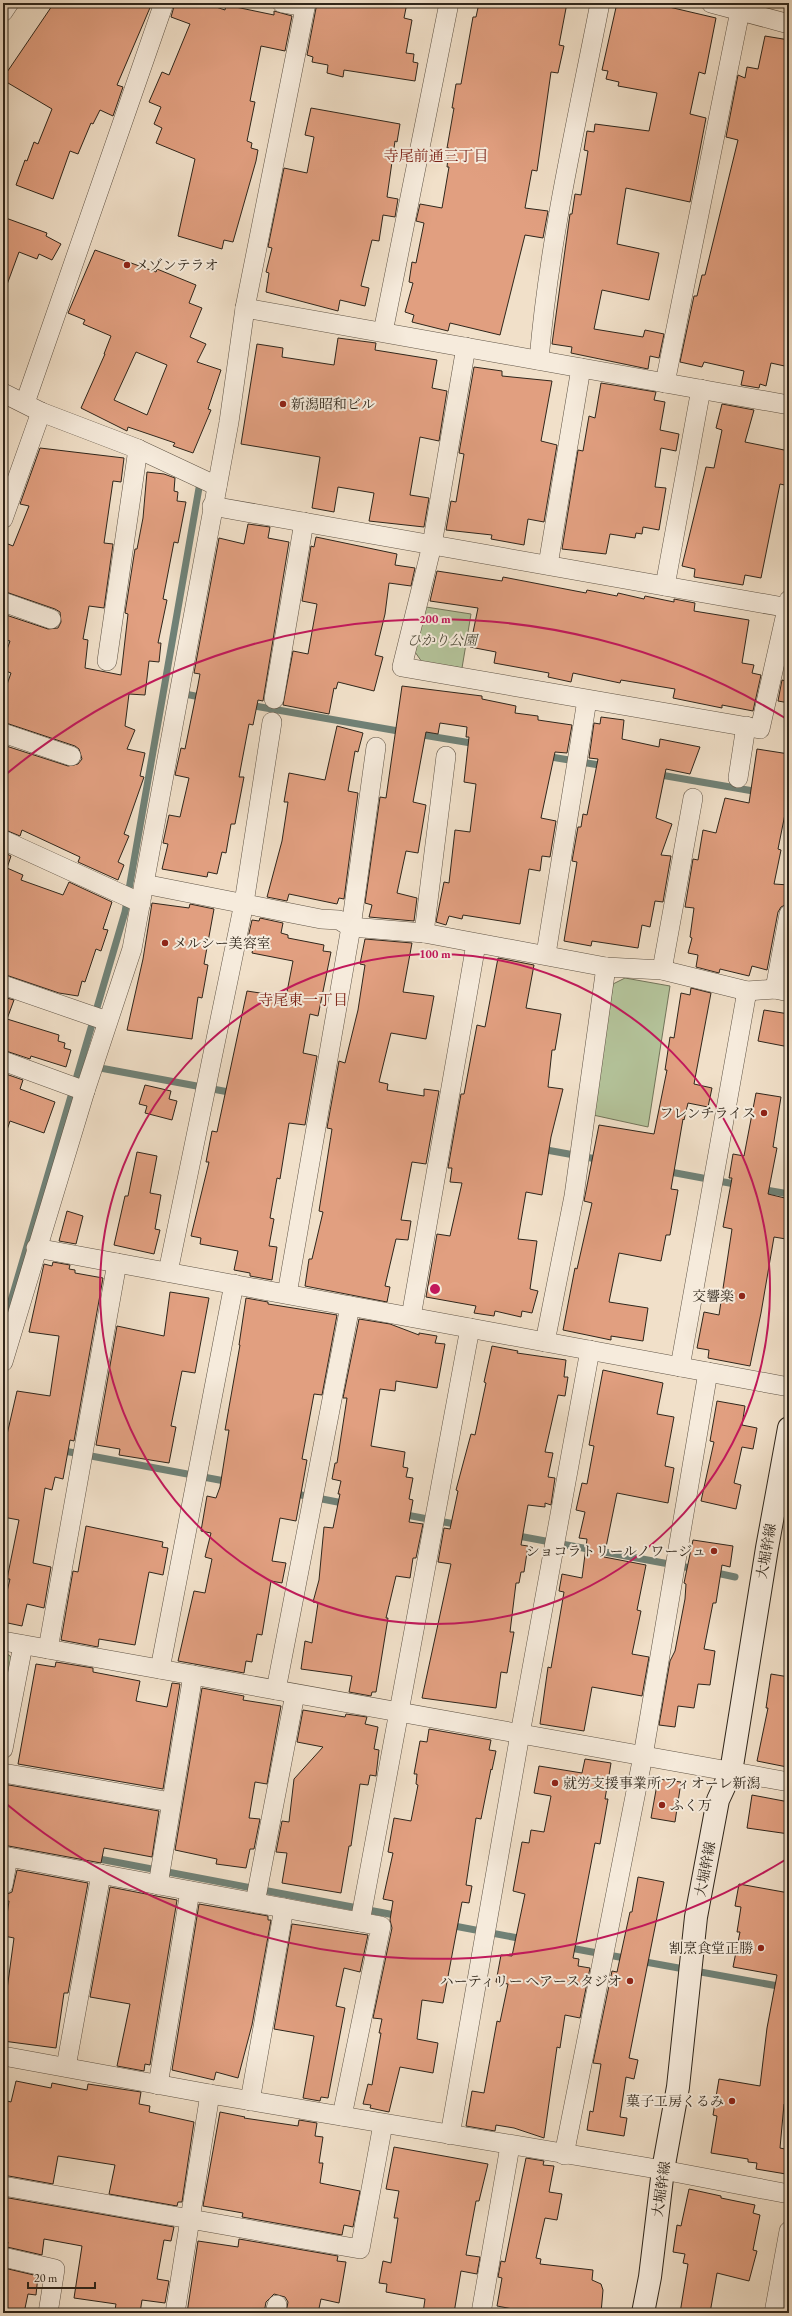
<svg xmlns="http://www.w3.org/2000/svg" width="792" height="2316" font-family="'EB Garamond','Noto Serif JP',serif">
  <rect width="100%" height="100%" fill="#f1e0c9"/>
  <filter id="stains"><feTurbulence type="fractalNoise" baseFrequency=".005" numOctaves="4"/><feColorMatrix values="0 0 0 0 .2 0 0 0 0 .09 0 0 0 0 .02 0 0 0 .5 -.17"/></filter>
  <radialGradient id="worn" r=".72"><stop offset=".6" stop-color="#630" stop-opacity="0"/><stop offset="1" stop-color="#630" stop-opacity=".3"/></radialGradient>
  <g fill="#b4c39a" stroke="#72745a">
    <polygon points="426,607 471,614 462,668 422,662 415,652"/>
    <polygon points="625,978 670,986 648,1127 593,1115 613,984"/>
    <polygon points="3,1654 9,1655 15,1662 3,1726"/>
  </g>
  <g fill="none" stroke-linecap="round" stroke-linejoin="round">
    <g stroke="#708176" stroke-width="7">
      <polyline points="180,693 205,698"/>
      <polyline points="249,705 404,732"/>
      <polyline points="417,734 477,744"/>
      <polyline points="545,756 605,766"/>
      <polyline points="655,774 759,792"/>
      <polyline points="95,1067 234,1093"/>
      <polyline points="541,1149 602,1160"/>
      <polyline points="665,1171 740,1185"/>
      <polyline points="760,1189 789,1194"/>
      <polyline points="3,1328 125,912 199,488"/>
      <polyline points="59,1450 230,1482"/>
      <polyline points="291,1493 348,1504"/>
      <polyline points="401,1514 460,1525"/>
      <polyline points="513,1535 696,1569"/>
      <polyline points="712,1572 735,1577"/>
      <polyline points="94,1858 400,1916"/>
      <polyline points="449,1925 523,1939"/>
      <polyline points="565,1947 630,1959"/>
      <polyline points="640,1961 789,1988"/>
    </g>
  </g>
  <g fill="#e19f80" stroke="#2f261b" fill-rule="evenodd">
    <polygon points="54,3 152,3 117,85 123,87 113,116 100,110 93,124 91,123 78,154 70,151 53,199 16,185 25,160 27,161 34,142 38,144 52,109 3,80 3,78"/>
    <polygon points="175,3 204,3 225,10 226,5 274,15 274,11 292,16 285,51 261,46 250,101 255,102 247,141 252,143 251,148 258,150 256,161 233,242 224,240 222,249 178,236 195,159 156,143 162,128 154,124 161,107 149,102 162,72 169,75 190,24 171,17"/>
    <polygon points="317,3 407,3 404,18 412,20 406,53 414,54 413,62 418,63 415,81 344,70 343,77 327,73 328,65 312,62 313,57 307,55"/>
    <polygon points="479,3 567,3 559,45 564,46 558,73 551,72 537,171 532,170 525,208 548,211 543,238 525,235 500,335 450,323 448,331 412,322 414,315 405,312 413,283 409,282 412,262 416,263 424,223 416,221 420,204 442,208 449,167 447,167 449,148 447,148 454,108 452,108 456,84 461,84 473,17 476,17"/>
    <polygon points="617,3 652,3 716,18 705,74 699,72 690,114 706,118 690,202 626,188 617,244 659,253 653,281 649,300 602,290 594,329 643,337 645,330 664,334 659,358 650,356 648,369 571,353 572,347 552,344 570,214 572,214 575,194 581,195 588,151 584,150 587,131 594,132 595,124 649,131 657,93 618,86 619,82 606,79 608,71 602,70"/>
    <polygon points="765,36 789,40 789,367 771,363 766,386 760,384 759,388 741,385 744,371 704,362 702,367 680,362 694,296 697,296 702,275 705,275 738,140 726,137 738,75 745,78 747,67 758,69"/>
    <polygon points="311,108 400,124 397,142 395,141 387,197 398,199 395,217 383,215 379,241 372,240 371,244 361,286 369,288 365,306 340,300 338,311 266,292 269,273 266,272 272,248 268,247 284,168 307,173 314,137 305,135"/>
    <polygon points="3,217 47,233 46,236 61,244 52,260 39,254 37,259 19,252 5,290 3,290"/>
    <path d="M95,250L156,272L157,269L196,285L189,303L202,308L190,337L206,344L197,362L221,370L208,409L211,410L193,453L173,446L175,443L128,427L127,431L81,408L105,354H104L111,336L83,324L85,320L68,313ZM136,352L167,365L147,415L114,400Z"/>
    <polygon points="338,338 376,343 375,350 437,360 432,388 447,391 439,441 420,437 410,495 429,498 424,527 369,521 374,493 338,487 334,512 312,508 320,457 241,444 257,344 283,348 282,357 334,365"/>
    <polygon points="474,367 502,371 502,376 552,381 541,441 557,445 544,522 528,519 524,545 491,539 492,535 446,530 451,501 456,502 464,454 459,453"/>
    <polygon points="601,383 656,392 654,400 665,402 660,430 679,434 676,451 661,448 655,487 666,488 659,530 643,527 642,534 636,533 635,538 610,534 606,554 562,549 578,450 583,451 589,416 595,418"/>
    <polygon points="722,404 754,410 745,442 789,451 789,486 780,484 761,578 745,575 743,585 694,577 695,569 682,566 706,467 714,468 722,430 716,428"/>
    <polygon points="40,448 124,458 121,482 113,481 104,543 113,544 104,608 89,606 83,639 88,640 85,668 121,675 128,614 125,613 135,549 137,549 143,518 147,472 164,474 175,478 174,491 178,492 177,501 186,502 178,543 174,542 163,599 167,600 158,643 161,643 159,662 149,661 145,695 129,694 125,726 135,730 127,749 145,753 140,776 144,777 124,834 129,836 118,862 124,865 118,880 78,862 80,857 22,830 20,836 3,829 3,745 68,766 78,764 82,759 79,749 75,746 3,722 3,696 11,673 3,670 3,661 10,641 3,639 3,614 48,629 58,628 61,622 60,612 55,609 3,591 3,542 13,546 29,506 20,504"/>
    <polygon points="248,524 270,527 268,538 289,542 263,701 258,700 253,725 249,724 239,777 244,777 235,824 231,824 226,853 222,852 217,874 208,872 207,877 162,869 168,844 163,843 169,815 180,817 189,778 175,775 181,748 185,749 198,685 200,674 194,673 219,538 244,544"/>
    <polygon points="316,537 397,554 395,565 415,568 411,586 389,583 385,614 375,655 383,657 374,691 338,682 336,689 334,688 329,714 283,705 293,651 308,654 317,604 302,601 311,546 314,547"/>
    <polygon points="437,571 502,581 503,577 586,593 587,590 617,596 618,593 644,599 645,596 674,602 674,599 695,603 694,611 749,620 742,663 754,665 752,673 761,675 753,711 722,705 722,708 673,698 675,689 621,680 620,683 573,673 571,682 548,677 549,673 494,663 496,652 470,647 478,608 430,601"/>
    <polygon points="782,680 789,682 789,703 778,701"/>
    <polygon points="402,686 482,696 482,699 516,706 515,713 538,716 538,720 572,725 567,753 555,752 541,818 556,821 550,857 542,856 540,871 529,869 520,924 463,915 462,919 449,916 446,925 436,922 444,882 449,883 455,830 470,832 476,784 464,782 469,737 466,737 467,727 440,723 438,734 426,732 413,802 426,805 418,853 406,851 397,893 417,898 414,921 369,917 372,905 365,903 380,797 386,798"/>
    <polygon points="601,717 624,720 622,739 659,747 660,739 700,747 690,774 666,769 656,818 672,824 661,855 671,856 663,902 655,901 650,927 642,925 638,948 592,941 591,946 564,941 577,862 572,861 578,827 581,827 583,814 587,815 598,759 589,758 594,723 600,724"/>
    <polygon points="337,726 363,733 358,752 355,751 348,791 358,793 344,899 339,898 337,904 289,894 287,901 267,897 282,841 288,802 284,802 289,773 325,780"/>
    <polygon points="757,749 789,754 789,794 778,849 781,850 774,884 789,885 789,903 781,907 778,912 767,970 752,966 749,976 720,969 719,973 696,967 698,955 688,953 692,938 690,937 694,908 685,907 693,859 698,860 703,830 716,833 725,798 749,803"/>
    <polygon points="3,852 11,856 7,868 23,875 21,880 63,895 69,882 112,902 103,929 108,930 101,951 96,949 85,982 82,981 78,996 59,993 3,974"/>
    <polygon points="152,903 189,908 190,904 214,909 204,964 208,965 202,998 198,997 192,1039 127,1030 143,959"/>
    <polygon points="260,918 283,923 281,933 288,935 288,938 324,945 323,951 331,952 318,1016 310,1014 303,1053 317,1056 305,1125 289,1123 280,1179 277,1178 270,1218 274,1219 269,1246 277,1247 272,1280 250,1276 250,1273 234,1270 238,1251 200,1244 201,1238 191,1236 209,1162 206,1162 212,1131 217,1132 247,991 286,997 293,961 252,953 254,944 247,942 252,920 259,921"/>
    <polygon points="365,939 412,943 403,992 434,996 426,1039 391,1033 379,1082 388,1084 387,1090 424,1096 424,1089 439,1091 426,1164 412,1162 401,1220 411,1221 408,1240 396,1239 385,1286 390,1287 387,1302 305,1286 309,1259 312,1259 323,1212 319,1211 332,1129 327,1128 339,1061 345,1063 358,1010 365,965 360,964"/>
    <polygon points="498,958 534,965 526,1008 561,1014 555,1050 552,1050 548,1087 563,1089 551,1137 542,1195 526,1192 518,1239 537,1241 530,1289 538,1291 532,1313 522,1311 521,1317 495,1311 494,1316 474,1313 476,1306 426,1297 437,1234 450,1236 462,1183 450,1182 452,1168 448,1168 461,1094 464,1094 477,1025 485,1027"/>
    <polygon points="691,988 711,993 694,1084 712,1088 708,1107 688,1103 684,1120 683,1119 671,1189 678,1190 670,1235 666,1235 661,1261 619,1253 609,1302 648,1308 643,1341 611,1336 611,1340 563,1330 575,1268 577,1269 592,1203 584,1201 599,1125 654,1134 667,1070 665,1070 670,1037 674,1038 681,993 690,995"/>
    <polygon points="3,997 14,1000 7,1019 59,1035 58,1041 65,1043 64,1048 71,1050 66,1067 31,1056 30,1059 3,1050"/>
    <polygon points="764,1010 789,1014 789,1047 758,1041"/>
    <polygon points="3,1073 23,1080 20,1089 55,1102 44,1133 10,1121 7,1130 3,1130"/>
    <polygon points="145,1085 171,1091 169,1099 177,1101 172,1120 145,1113 147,1106 139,1104"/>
    <polygon points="756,1093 781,1097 773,1147 777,1148 768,1194 789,1199 789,1220 786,1239 774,1237 761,1313 750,1366 708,1358 709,1350 697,1348 704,1312 719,1315 732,1229 723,1227 732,1178 729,1178 733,1154 744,1156"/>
    <polygon points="137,1152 157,1156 150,1193 161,1195 155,1229 160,1230 154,1254 114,1245 125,1196 128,1196"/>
    <polygon points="67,1211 83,1216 76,1244 59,1241"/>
    <polygon points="53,1262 70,1265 69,1269 75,1270 75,1273 103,1278 74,1441 70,1440 63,1479 55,1477 52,1490 45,1488 33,1563 51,1567 44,1608 27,1604 22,1626 3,1622 3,1608 10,1579 7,1579 19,1520 3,1517 3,1452 17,1391 50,1396 59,1336 29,1332 44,1264 52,1266"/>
    <polygon points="170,1292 209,1298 195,1373 182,1371 171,1426 176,1427 169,1463 119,1455 120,1449 96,1445 117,1326 164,1336"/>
    <polygon points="246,1298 268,1302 268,1304 337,1315 322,1395 314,1394 302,1459 307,1460 296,1521 280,1518 272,1561 286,1563 282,1583 271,1581 262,1635 257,1634 252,1662 246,1661 244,1673 178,1661 194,1591 205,1593 212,1559 205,1557 211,1533 201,1531 207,1496 216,1498 220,1487 229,1430 225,1430 240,1345 239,1345"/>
    <polygon points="359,1319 390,1324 419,1335 419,1333 437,1336 435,1343 445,1344 437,1388 396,1381 395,1391 380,1389 371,1446 405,1452 403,1467 408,1468 406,1477 413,1478 409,1499 413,1500 409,1522 423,1524 416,1558 413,1558 410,1578 396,1576 386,1618 388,1618 376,1692 372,1692 371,1696 349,1692 352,1676 301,1669 305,1641 312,1643 318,1603 313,1602 319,1580 324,1527 333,1528 340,1494 338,1494 341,1481 332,1479 335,1463 337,1463 347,1398 343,1398"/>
    <polygon points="492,1346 518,1351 517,1353 566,1360 564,1377 568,1377 565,1396 558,1395 545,1452 553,1453 548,1477 555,1478 551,1505 545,1503 545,1507 528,1505 521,1545 528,1546 524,1572 521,1572 519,1583 516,1583 510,1632 514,1632 507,1673 501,1672 496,1708 422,1698 451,1564 438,1562 444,1528 450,1529 458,1491 456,1490 471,1434 475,1435 486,1383 484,1382"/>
    <polygon points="603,1370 663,1383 657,1414 674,1417 665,1466 674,1468 668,1503 617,1493 604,1557 646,1565 637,1610 641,1611 632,1654 649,1657 642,1696 592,1687 584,1731 540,1724 548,1667 551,1668 564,1592 559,1591 562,1574 582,1578 587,1539 579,1538 585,1512 576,1510 582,1483 587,1484 594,1446 589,1445"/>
    <polygon points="717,1401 745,1406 742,1425 757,1428 753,1449 742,1447 734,1483 741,1485 736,1509 701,1501 714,1442 710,1441"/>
    <polygon points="86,1526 163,1542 162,1547 168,1548 163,1575 149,1572 135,1645 99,1639 98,1647 61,1640 73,1571 78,1572"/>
    <polygon points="693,1540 733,1546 730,1567 722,1565 716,1603 713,1603 704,1649 715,1651 710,1685 698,1684 694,1708 678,1706 675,1727 659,1725 670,1661 675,1651 685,1599 686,1584 684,1583"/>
    <polygon points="56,1662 93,1668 93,1672 140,1681 136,1701 167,1707 172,1683 180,1684 163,1789 18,1764 36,1664 55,1667"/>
    <polygon points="771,1674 789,1677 789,1757 787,1767 757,1761 768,1708 766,1708"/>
    <polygon points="202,1688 244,1696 243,1700 281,1706 267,1784 255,1782 249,1818 260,1819 254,1849 250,1849 246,1868 216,1864 217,1859 175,1850"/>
    <polygon points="303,1710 345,1717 346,1714 367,1717 365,1724 378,1727 374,1749 379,1750 376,1776 370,1775 368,1785 360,1784 351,1846 349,1846 341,1893 282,1883 287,1853 276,1852 282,1821 289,1822 294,1779 323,1747 297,1742"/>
    <polygon points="429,1729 491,1740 489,1750 496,1751 492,1770 491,1769 481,1819 476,1818 466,1885 472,1886 469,1903 462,1902 443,2003 422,2000 417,2039 438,2043 433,2073 400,2067 389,2112 370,2108 371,2105 363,2104 368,2084 372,2085 381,2033 379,2033 382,2019 373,2018 392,1928 390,1920 393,1901 383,1899 393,1853 388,1852 394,1818 411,1821 418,1785 416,1784 417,1774 414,1774 420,1741 427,1742"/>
    <polygon points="585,1759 611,1763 605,1799 608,1799 600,1844 595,1843 573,1958 579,1959 578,1966 590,1968 580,2018 565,2015 560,2048 557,2047 544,2138 514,2128 496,2125 495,2131 466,2126 472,2091 484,2093 497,2021 500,2022 508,1984 496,1982 501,1955 512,1956 525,1894 513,1891 522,1842 529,1843 531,1830 544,1832 551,1796 534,1793 539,1766 582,1773"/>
    <polygon points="658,1779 681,1782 675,1822 651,1818"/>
    <polygon points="3,1784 159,1811 152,1857 104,1848 101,1863 3,1845"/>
    <polygon points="752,1795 789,1802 789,1834 747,1828"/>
    <polygon points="17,1870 88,1883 68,1993 64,1993 56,2048 3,2041 3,1997 6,1997 14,1938 4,1936 9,1901 3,1901 3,1896 12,1892"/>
    <polygon points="638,1877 664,1882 629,2058 638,2060 634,2079 626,2077 620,2117 627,2118 624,2136 587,2130 590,2111 593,2112 601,2064 593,2063 612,1971 617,1972 630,1912 632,1912"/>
    <polygon points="739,1884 789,1893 789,2105 784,2104 780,2148 789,2150 786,2174 756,2169 757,2163 748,2162 748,2159 711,2153 717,2116 713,2115 719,2079 760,2086 767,2028 777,1975 733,1967 740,1932 737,1932 741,1907 735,1906"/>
    <polygon points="110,1887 177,1900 150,2065 145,2064 144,2071 117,2066 130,2004 90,1997"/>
    <polygon points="199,1904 268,1916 268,1920 271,1920 252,2025 238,2078 216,2072 214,2080 172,2070"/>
    <polygon points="292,1924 368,1935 360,1972 344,1968 336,2006 345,2008 328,2098 321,2097 320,2101 303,2098 314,2036 274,2029"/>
    <polygon points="16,2081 51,2088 52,2083 87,2090 88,2084 141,2092 139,2104 150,2106 149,2112 194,2122 182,2202 178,2202 177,2206 109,2194 115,2165 58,2156 53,2184 3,2175 3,2118 7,2101 11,2102"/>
    <polygon points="220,2112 245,2117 244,2118 298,2126 299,2120 317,2123 315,2136 323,2137 319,2163 323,2163 320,2183 360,2191 353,2227 344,2225 342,2235 242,2217 243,2213 203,2206"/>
    <polygon points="394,2147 488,2164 479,2201 476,2201 466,2255 480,2257 477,2274 461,2271 454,2313 423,2313 425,2299 386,2292 387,2284 379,2283 383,2261 391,2263 398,2218 394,2218 399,2191 386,2189"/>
    <polygon points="526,2158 544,2161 543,2165 554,2166 549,2192 562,2194 557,2220 545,2218 536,2258 541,2259 540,2264 593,2270 592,2280 601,2284 603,2290 601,2313 534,2313 497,2306 502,2278 498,2277 501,2261 505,2262"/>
    <polygon points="689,2189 721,2196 721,2198 755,2205 753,2213 760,2215 753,2250 757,2251 749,2281 717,2273 710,2313 680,2313 688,2264 683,2263 685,2254 673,2252 677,2225 681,2226"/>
    <polygon points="3,2197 174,2227 171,2241 164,2240 157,2279 169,2281 165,2303 142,2300 140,2313 132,2313 115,2310 116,2304 74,2298 82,2246 44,2239 42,2255 7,2247 8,2242 3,2241"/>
    <polygon points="239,2239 338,2256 337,2261 346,2262 339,2303 321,2299 318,2313 286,2313 288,2302 285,2297 274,2294 266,2302 264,2313 187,2313 198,2241 238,2247"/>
    <polygon points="4,2268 38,2276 36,2295 28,2294 24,2313 3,2313"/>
  </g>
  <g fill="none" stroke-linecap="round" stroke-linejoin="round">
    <g stroke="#605446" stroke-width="20">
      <g id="street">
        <polyline points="282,3 305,7"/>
        <polyline points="711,3 789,24"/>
        <polyline points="3,12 9,3"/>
        <polyline points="245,308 789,405"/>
        <polyline points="383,332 449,3"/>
        <polyline points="466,347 432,545 402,667 760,729 789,600"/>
        <path d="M539,360C549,240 577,121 600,3"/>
        <polyline points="665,383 740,11"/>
        <polyline points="3,393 41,412 138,449 217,486"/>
        <polyline points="25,403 164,3"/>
        <polyline points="212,506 789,608"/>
        <polyline points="3,519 41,412"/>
        <polyline points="548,565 581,368"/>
        <polyline points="665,586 701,389"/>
        <polyline points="3,602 51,619"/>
        <polyline points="107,661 138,449"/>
        <polyline points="274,699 304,522"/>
        <polyline points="3,733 71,756"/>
        <polyline points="738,778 746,726"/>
        <polyline points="3,840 141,903"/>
        <polyline points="144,884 321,919 339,920 351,927 424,933 606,967 662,970 747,991 775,989 789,992"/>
        <polyline points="424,933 446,756"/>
        <polyline points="546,954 587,700"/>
        <polyline points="662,970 693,798"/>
        <polyline points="3,985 107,1021"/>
        <polyline points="775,989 789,914"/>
        <polyline points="3,1061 85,1091"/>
        <polyline points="36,1248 789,1387"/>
        <polyline points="168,1272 244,903 272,722"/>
        <polyline points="287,1294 351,927 376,747"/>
        <polyline points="411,1317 476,944"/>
        <polyline points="545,1342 574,1196 606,967"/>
        <polyline points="3,1362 85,1091 132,949 229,422 245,308 306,3"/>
        <polyline points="680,1367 747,991"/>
        <polyline points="3,1641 789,1782"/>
        <polyline points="48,1649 117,1263"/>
        <polyline points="160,1669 234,1284"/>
        <polyline points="276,1690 350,1306"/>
        <polyline points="3,1749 23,1645"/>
        <polyline points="3,1773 171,1802"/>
        <polyline points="3,1856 381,1926 342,2116"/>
        <polyline points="3,1885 8,1857"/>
        <polyline points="158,1885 193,1675"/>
        <polyline points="255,1903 295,1694"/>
        <polyline points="360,1922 470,1328"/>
        <polyline points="3,2056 210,2094 663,2170 789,2194"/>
        <polyline points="66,2067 101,1874"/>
        <polyline points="158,2085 190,1891"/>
        <polyline points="250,2101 284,1908"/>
        <polyline points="450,2135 520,1734 590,1350"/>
        <polyline points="564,2155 643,1756 708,1372"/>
        <polyline points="3,2186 360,2249 383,2124"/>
        <polyline points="3,2257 55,2269 48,2313"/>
        <polyline points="175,2313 210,2094"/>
        <polyline points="275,2313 277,2305"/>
        <polyline points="481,2313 510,2146"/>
        <polyline points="774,2313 789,2231"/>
      </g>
    </g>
    <g stroke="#2f261b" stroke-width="24">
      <polyline id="secondary" points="643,2313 650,2277 663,2170 678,2087 696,1917 718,1800 731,1772 767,1548 789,1428"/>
    </g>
    <use href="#street" stroke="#f6ebdc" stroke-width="19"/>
    <use href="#secondary" stroke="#f6ebdc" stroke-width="22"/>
  </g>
  <g fill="none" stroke="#c2185b" stroke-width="2">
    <circle cx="435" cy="1289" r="335"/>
    <path d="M785 1860A670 670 0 0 1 4 1802M4 776A670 670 0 0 1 785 718"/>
  </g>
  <g fill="#8f2418" stroke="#f6ebdc" stroke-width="1.5">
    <circle cx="127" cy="265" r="4"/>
    <circle cx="283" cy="404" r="4"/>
    <circle cx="165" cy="943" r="4"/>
    <circle cx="764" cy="1113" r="4"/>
    <circle cx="742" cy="1296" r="4"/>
    <circle cx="714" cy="1551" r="4"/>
    <circle cx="555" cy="1783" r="4"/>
    <circle cx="662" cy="1805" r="4"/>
    <circle cx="761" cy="1948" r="4"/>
    <circle cx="630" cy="1981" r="4"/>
    <circle cx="732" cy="2101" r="4"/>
  </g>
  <g text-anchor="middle" stroke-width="4" stroke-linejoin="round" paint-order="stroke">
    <g font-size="14" fill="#2f261b" stroke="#f6ebdc" text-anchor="end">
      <text x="135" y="270" text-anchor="start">メゾンテラオ</text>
      <text x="291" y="409" text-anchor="start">新潟昭和ビル</text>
      <text x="173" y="948" text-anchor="start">メルシー美容室</text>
      <text x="756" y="1118">フレンチライス</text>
      <text x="734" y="1301">交響楽</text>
      <text x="706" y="1556">ショコラトリールノワージュ</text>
      <text x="563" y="1788" text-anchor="start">就労支援事業所 フィオーレ新潟</text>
      <text x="670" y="1810" text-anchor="start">ふく万</text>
      <text x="753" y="1953">割烹食堂正勝</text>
      <text x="622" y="1986">ハーティリー ヘアースタジオ</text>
      <text x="724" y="2106">菓子工房くるみ</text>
    </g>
    <g font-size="14" font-style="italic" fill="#504d3b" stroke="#f6ebdc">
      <text x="442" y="645">ひかり公園</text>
    </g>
    <g font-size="14" fill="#2f261b" stroke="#f6ebdc">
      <text transform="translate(766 1551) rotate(-80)" y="5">大堀幹線</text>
      <text transform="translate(705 1869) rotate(-79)" y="5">大堀幹線</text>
      <text transform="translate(661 2189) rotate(-82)" y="5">大堀幹線</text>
    </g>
    <g font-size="15" fill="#7a1f14" stroke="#f6ebdc">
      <text x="436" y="161">寺尾前通三丁目</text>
      <text x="303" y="1005">寺尾東一丁目</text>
    </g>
  </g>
  <circle cx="435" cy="1289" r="6" fill="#c2185b" stroke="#f6ebdc" stroke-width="2"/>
  <g font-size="12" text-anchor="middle" font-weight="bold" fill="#c2185b" stroke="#f6ebdc" stroke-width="4" stroke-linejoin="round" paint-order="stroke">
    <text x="435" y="623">200 m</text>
    <text x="435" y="958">100 m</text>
  </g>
  <rect width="792" height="2316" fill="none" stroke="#f1e0c9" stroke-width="16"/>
  <rect x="4" y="4" width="784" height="2308" fill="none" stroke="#2f261b" stroke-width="2"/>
  <rect x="8" y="8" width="776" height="2300" fill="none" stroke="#2f261b"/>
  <path d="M28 2282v6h67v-6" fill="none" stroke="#2f261b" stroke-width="2"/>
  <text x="34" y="2282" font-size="12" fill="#2f261b" stroke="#f6ebdc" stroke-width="3" paint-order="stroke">20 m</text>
  <rect width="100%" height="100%" filter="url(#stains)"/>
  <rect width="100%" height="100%" fill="url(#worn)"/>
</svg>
